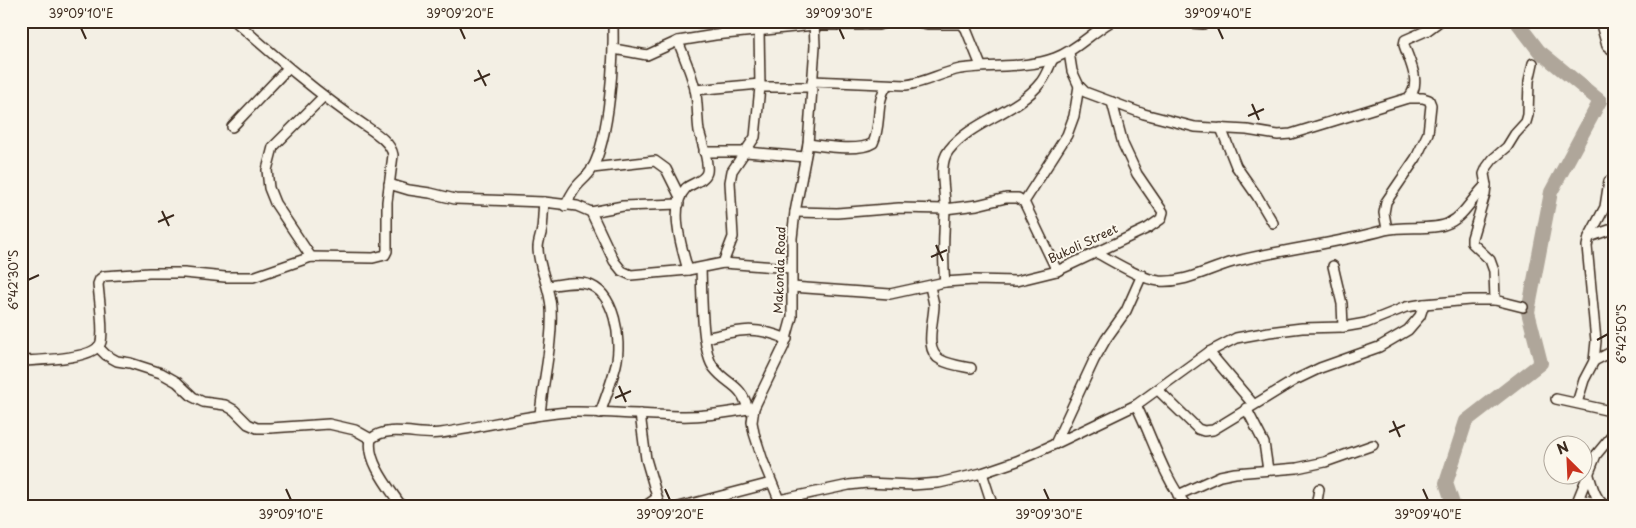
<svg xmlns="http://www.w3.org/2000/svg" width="1636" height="528" font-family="'Playpen Sans',sans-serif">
  <rect width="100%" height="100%" fill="#f3efe4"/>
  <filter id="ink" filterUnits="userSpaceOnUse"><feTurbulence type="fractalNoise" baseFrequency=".02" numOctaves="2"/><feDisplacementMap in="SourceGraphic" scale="10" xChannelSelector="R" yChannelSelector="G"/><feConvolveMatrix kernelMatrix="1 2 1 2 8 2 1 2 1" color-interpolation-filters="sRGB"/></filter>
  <g filter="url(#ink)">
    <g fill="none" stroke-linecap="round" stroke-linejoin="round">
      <polyline stroke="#afa69a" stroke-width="14" points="1454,507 1446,483 1466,421 1541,363 1528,312 1551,192 1600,101 1539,51 1516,21"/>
      <g stroke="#3b2a1e" stroke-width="12">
        <g id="minor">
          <polyline points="721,21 727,33"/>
          <polyline points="913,21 927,24 962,24 966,29 981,66"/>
          <polyline points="1166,21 1203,24 1215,21"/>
          <polyline points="1600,21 1607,46 1615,52"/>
          <path d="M678,41C684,57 691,72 695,89C698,102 697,117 699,131C702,141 709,163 707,172C705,181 692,183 686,188C668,206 682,249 688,270"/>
          <polyline points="614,49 647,55 678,41 715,35 814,25 878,25 892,21"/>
          <path d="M1069,52L1072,71L1079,86L1085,92L1144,114L1195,127L1247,130L1278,135L1291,134L1408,98C1423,84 1409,61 1404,45L1405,40L1428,30L1440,21"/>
          <path d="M812,81L906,85C924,83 941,73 960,69C991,64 1025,69 1055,58C1077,50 1092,32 1112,21"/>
          <polyline points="760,87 811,87"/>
          <polyline points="695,90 760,84"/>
          <polyline points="232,127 288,68"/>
          <polyline points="1221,128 1236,166 1257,196 1273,223"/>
          <path d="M808,144C824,146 859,152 873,143C882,125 875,102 887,85"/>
          <polyline points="704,152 746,152 805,157"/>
          <polyline points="592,168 655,161 666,169 680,197"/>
          <polyline points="389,184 409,190 430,193 455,199 544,202 577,206 591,212 614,261 622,271 631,275 688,270 723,263 791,268"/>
          <polyline points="1024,202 1067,135 1074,116 1079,86"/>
          <path d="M565,206C569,199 572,192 577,186C582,180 588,176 592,169C610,136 614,59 613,21"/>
          <polyline points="591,212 623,206 679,204"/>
          <polyline points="795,212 837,213 899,208 945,209 977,205 1006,198 1018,198 1024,202 1057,271"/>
          <polyline points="1387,229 1384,213 1386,202 1416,158 1428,133 1431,105 1429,100 1423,98 1408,98"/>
          <polyline points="1589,237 1615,228"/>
          <path d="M1097,253C1114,262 1141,279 1159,281C1186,283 1208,269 1233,262C1283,249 1335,244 1385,230C1404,225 1434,231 1449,223C1464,216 1473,197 1486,185"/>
          <polyline points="311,257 275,203 269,188 267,170 273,147 323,97"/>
          <polyline points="723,263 733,237 730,182 732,171 755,137 760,87 759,30"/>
          <polyline points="1333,266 1342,304 1343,327"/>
          <path d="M701,268C702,289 701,353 714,368C728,386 741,383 748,409"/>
          <path d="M945,282C942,257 944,235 945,210C946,192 937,165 949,150C973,120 1017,113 1041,82C1046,76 1049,66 1053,59"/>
          <path d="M548,286C561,284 574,281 587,284C615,292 622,340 616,365C612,381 606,397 600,413"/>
          <path d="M930,286C931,292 933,299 934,305C934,321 923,351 941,360C950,365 961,366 971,368"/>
          <polyline points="792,287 890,294 945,282 974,280 1016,281 1057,271 1148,228 1161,219 1163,212 1137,174 1123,144 1112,102"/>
          <polyline points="1495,300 1494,271 1490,260 1472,243 1472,238 1485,194 1486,185 1484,174 1487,167 1493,159 1507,147 1515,134 1526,122 1528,115 1529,81 1533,63"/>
          <path d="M706,338C740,330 753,325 787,339"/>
          <polyline points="98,347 106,355 117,361 130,363 161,373 177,382 193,397 203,402 225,405 234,410 248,424 257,428 270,428 329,424 355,430 371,439"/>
          <polyline points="1209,352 1253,404"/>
          <path d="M21,361C37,360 96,360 101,342C104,328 99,299 98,284L100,279L104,276L149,273H184L225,277H253L311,257L373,258L385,255L387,251V202L393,155C391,142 374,132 364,125C318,94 277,58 235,21"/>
          <polyline points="1594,361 1615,350"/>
          <polyline points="1158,390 1198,429 1204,431 1213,430 1295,380 1320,368 1379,347 1408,330 1420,316 1424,304"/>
          <polyline points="1556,399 1615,412"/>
          <polyline points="1577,403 1584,380 1594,361 1596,341 1587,246 1589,237 1605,207 1609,181"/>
          <path d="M1136,405C1153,439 1163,476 1187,507"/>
          <polyline points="1246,408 1264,443 1268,470"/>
          <polyline points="640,414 646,459 660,507"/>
          <path d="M540,415C543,379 553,344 551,308C550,287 538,267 538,248C538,242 541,235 542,229C543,220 543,211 544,202"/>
          <polyline points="1055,444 1094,360 1106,339 1126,311 1142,275"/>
          <path d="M1588,472C1592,484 1595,502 1608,507"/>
          <polyline points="982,473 993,507"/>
          <polyline points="1178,495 1220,476 1235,473 1297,468 1325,462 1373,445"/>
          <polyline points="1579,499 1604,505"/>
          <polyline points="779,500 849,485 867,483 912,485 939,483 982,473 1017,461 1055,444 1136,405 1209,352 1236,338 1269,332 1302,328 1343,327 1366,323 1406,307 1424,304 1470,300 1495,300 1523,307"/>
          <path d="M402,507C390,489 366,461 371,439C387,424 419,436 441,433C483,427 525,415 568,412C605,411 642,415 678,416C704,417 729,412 754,408"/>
          <polyline points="644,507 657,498"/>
          <polyline points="679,507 771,483"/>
          <polyline points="782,507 763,461 754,433 752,422 754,408 784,346 792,317 792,238 795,212 808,144 815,46 814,21"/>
          <polyline points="1316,507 1319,489"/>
          <polyline points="1575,507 1596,455 1615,432"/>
        </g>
      </g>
      <use href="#minor" stroke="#fbf7ec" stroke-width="9"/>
    </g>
  </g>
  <path fill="none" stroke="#3b2a1e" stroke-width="2" d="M81,28L86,39M460,28L465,39M839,28L844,39M1218,28L1223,39M478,70L486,86M474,81L490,74M1252,104L1259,120M1248,116L1264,109M162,211L169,226M158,222L174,215M936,245L943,261M931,257L947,250M28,280L39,275M1597,340L1608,334M619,386L626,402M615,398L631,391M1393,421L1400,437M1389,432L1405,425M286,489L291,500M665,489L670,500M1044,489L1049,500M1423,489L1428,500"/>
  <g text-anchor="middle" stroke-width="4" stroke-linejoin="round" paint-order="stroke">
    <g font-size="12" fill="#3b2a1e" stroke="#fbf7ec">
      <text transform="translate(1083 244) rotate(-25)" y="4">Bukoli Street</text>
      <text transform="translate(780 270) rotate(-88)" y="4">Makonda Road</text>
    </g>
  </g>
  <rect width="1636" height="528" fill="none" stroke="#fbf7ec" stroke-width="55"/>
  <g transform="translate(1568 460) rotate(336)"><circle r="24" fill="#fbf7ec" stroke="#aea59a"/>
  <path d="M0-4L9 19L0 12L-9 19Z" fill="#c8321e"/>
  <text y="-8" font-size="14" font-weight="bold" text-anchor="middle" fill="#3b2a1e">N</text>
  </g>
  <rect x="28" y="28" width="1580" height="472" fill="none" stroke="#3b2a1e" stroke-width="2"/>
  <g font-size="12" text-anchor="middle" fill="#3b2a1e">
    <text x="81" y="18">39°09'10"E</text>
    <text x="460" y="18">39°09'20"E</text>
    <text x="839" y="18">39°09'30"E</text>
    <text x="1218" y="18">39°09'40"E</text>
    <text transform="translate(14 280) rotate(-90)" y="4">6°42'30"S</text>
    <text transform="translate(1622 334) rotate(-90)" y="4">6°42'50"S</text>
    <text x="291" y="519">39°09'10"E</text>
    <text x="670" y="519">39°09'20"E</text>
    <text x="1049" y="519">39°09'30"E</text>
    <text x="1428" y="519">39°09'40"E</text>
  </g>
</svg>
